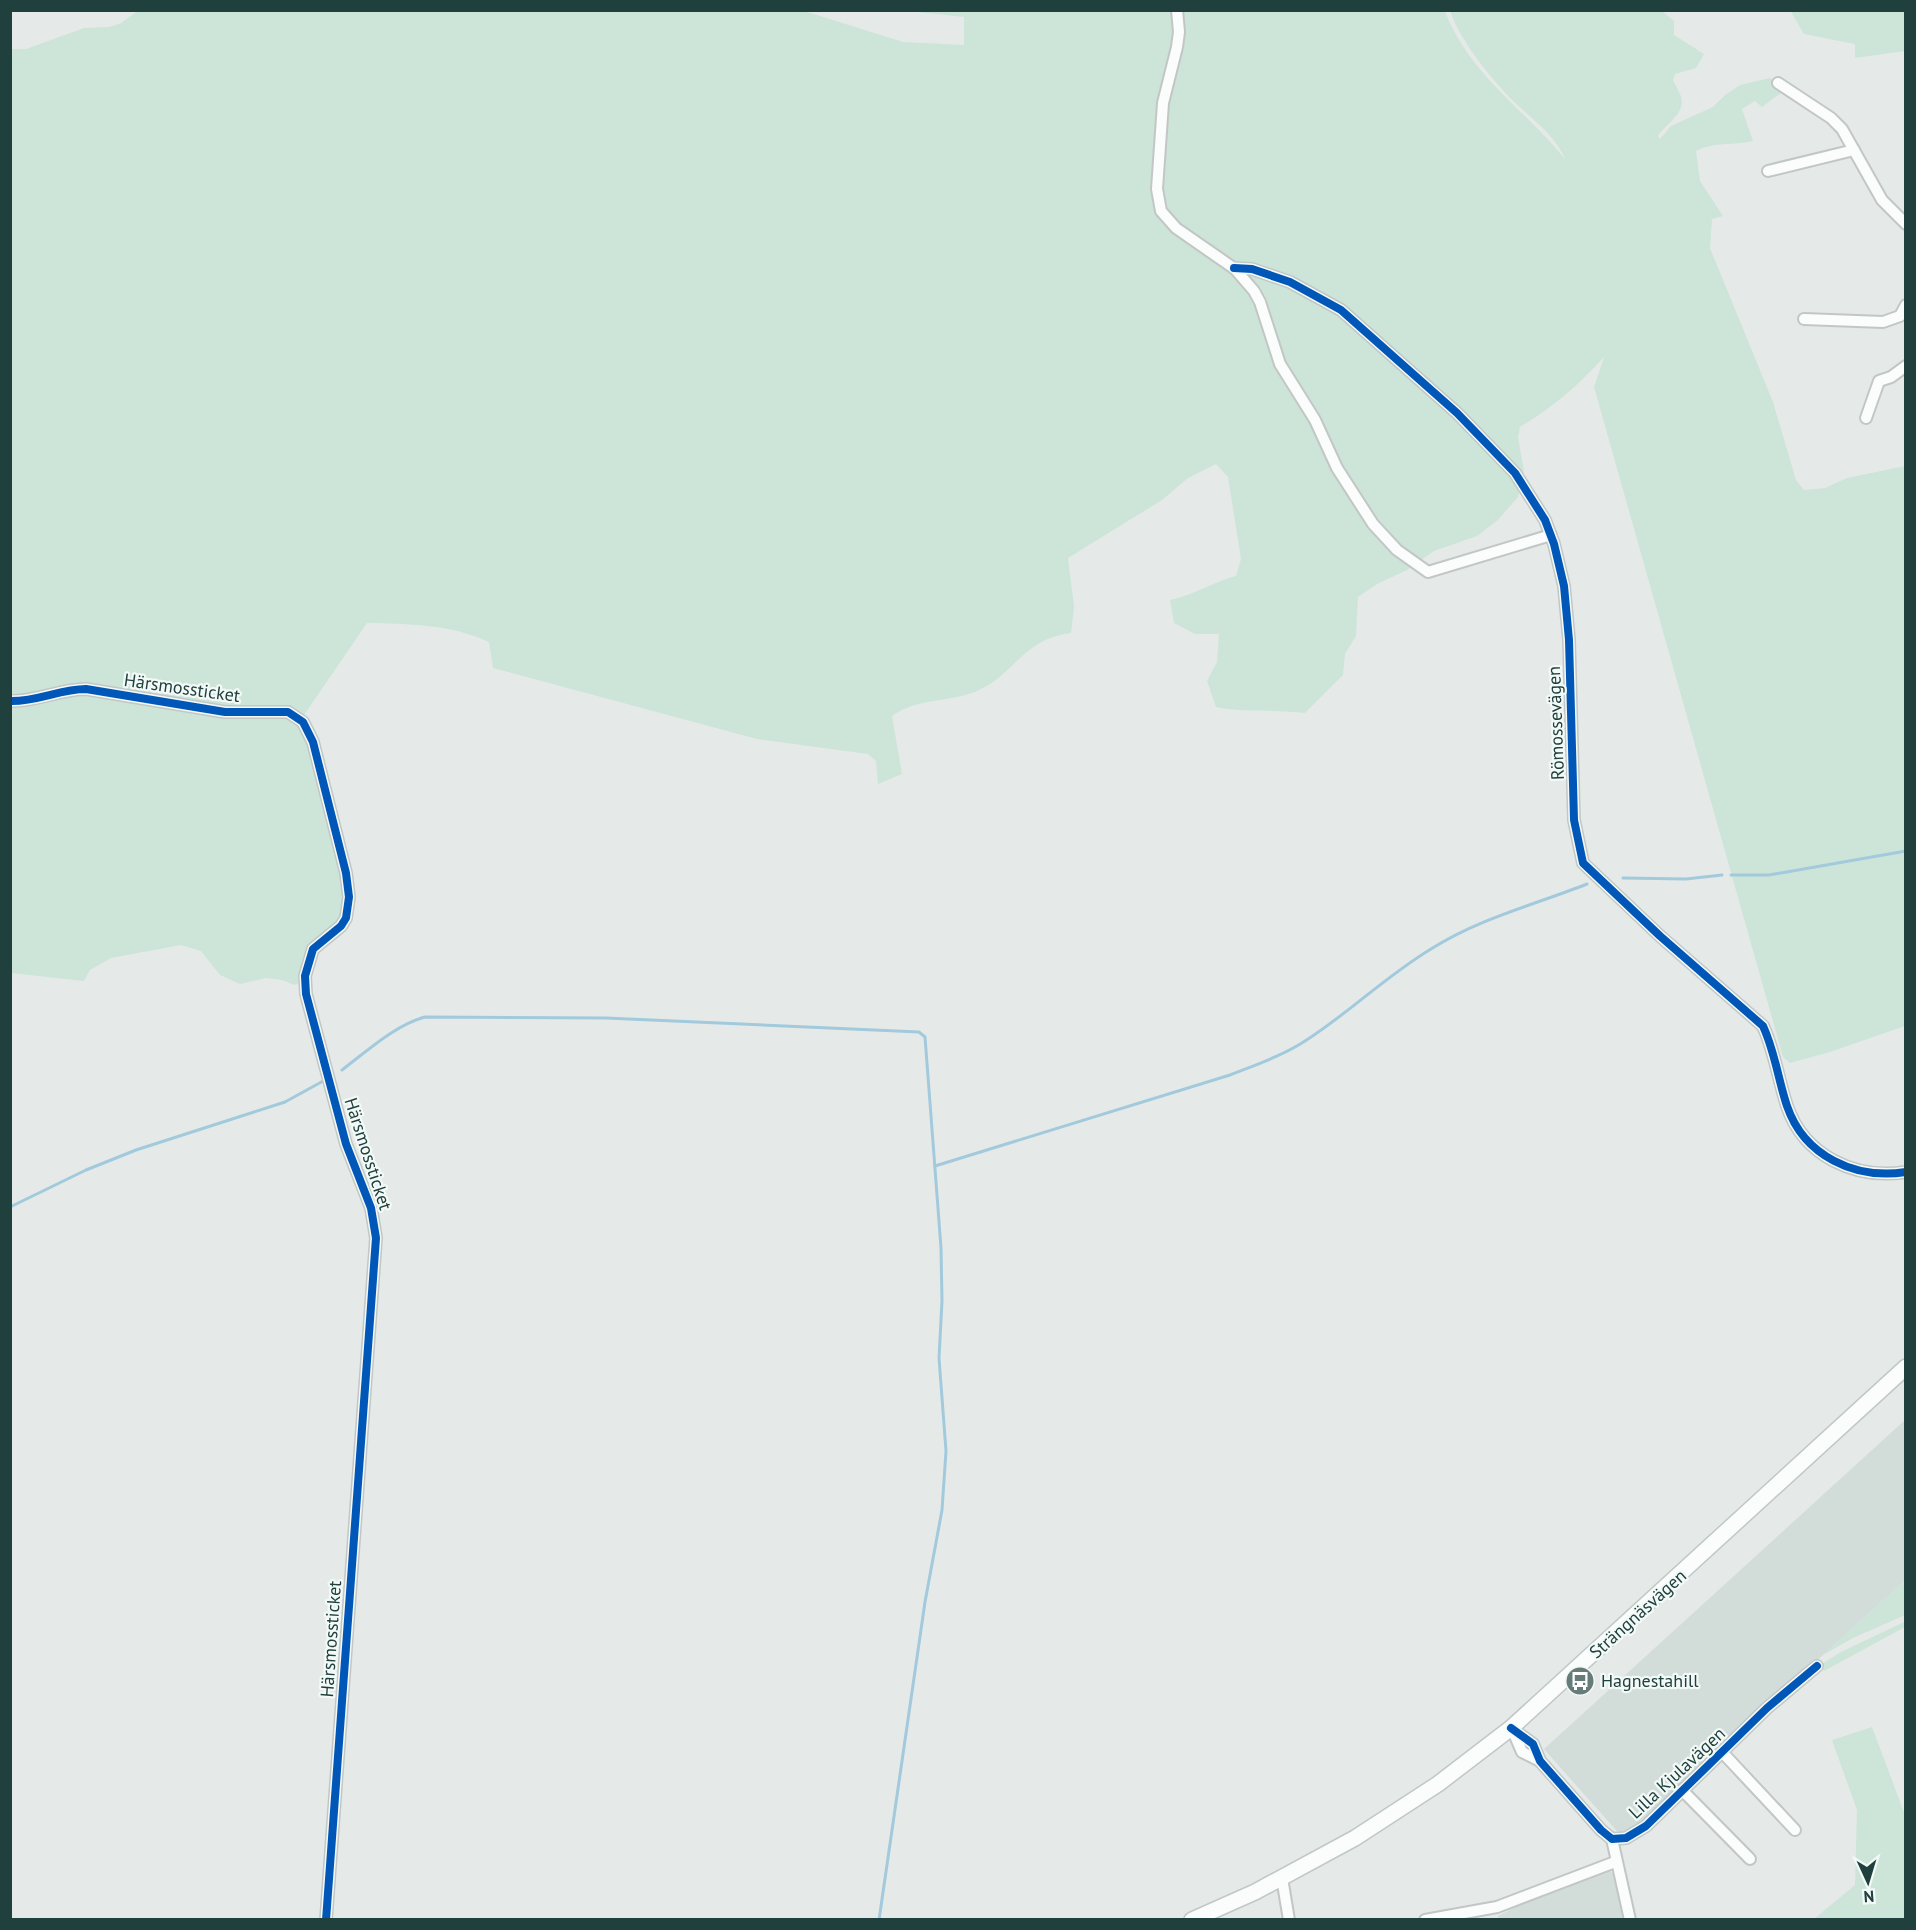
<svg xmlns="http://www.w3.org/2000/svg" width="1916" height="1930" font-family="'PT Sans',sans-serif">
  <rect width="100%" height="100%" fill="#e5eae9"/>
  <g fill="#d2dcd9">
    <polygon points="1905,1420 1905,1580 1623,1838 1544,1749"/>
    <polygon points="1609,1870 1616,1877 1625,1919 1499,1920 1498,1916 1527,1901"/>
  </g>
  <g fill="#cde4d8">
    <path d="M139,10H801L903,42L964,45V17L908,11H1445C1468,73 1525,110 1565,159C1554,133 1530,118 1510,98C1488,74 1461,42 1450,11H1662L1674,21V35L1704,54L1696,68L1675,74L1673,80C1675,85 1678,89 1680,94C1688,113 1666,123 1658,136L1660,139L1671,126L1713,107L1725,95L1740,85L1770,78L1785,90L1762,107L1755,101L1742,109L1753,141C1731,146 1716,141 1696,151L1700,181L1723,216L1712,219L1710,248L1773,402L1796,480L1804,490L1825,488L1847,478L1905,466V1026L1830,1052L1790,1063L1783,1057L1594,387L1604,357C1578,386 1553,407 1520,427L1518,437L1524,472L1518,497L1498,520L1477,536L1434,551L1407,570L1377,584L1358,597L1356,636L1345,654L1343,675L1305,713C1275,709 1245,713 1216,707L1207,681L1217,662L1219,634H1195L1174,623L1170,600C1194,595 1213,582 1236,576L1241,559L1228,477L1216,464L1188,478L1162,500L1068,558L1074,607L1071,633C1023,639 1015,674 977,691C949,703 918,697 892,716L902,774L878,784L876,761L868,754L757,739L493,668L489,642C450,624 409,624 367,623L304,715L296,711L228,709L80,684L11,698V49H26L84,28L109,27L121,23Z"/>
    <polygon points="1790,10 1905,11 1905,51 1855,58 1855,44 1804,34"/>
    <polygon points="79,691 229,717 294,719 303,726 344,873 344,919 323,937 303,982 294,985 282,980 266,978 240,984 220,975 201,951 181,945 111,958 90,970 84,981 11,973 10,703"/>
    <polygon points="1905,1580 1905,1615 1853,1638 1823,1655"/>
    <polygon points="1904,1622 1905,1627 1824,1671 1820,1665 1841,1652"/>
    <polygon points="1872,1727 1905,1815 1905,1919 1814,1919 1855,1885 1857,1810 1832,1740"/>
  </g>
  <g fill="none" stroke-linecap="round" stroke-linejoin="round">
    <g stroke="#a2cadc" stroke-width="3">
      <polyline points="1731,875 1769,875 1906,851"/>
      <polyline points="1623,878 1686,879 1722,875"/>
      <path d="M342,1070C367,1051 395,1025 425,1017L606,1018L919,1032L925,1037L941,1248L942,1301L939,1358L946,1451L942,1510L925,1602L879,1920"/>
      <path d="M935,1166L1230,1075C1255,1065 1282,1056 1305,1041C1349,1013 1386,976 1431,949C1480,918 1534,905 1587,884"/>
      <polyline points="10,1207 86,1170 136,1150 285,1102 325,1080"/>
    </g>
    <g stroke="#c2c7c6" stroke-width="14">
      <g id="minor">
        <polyline points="1177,10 1179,32 1177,47 1163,103 1157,189 1161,211 1176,228 1235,269 1254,291 1260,302 1280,364 1315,420 1337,468 1373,524 1397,550 1428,572 1551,535"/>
        <polyline points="1778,83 1831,118 1842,129 1882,200 1906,224"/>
        <polyline points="1768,171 1854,150"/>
        <path d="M1234,268L1252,269L1290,282L1341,310L1457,413L1515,473L1545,520L1554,544L1564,586L1569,640L1574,820L1583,863L1660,936L1763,1026C1775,1052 1778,1079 1787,1106C1804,1156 1855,1180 1906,1172"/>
        <polyline points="1804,319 1883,322 1900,316 1906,305"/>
        <polyline points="1866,418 1879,381 1891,377 1906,366"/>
        <path d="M10,701C36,702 60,689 86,689L225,712H288L303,722L313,742L346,873L349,897L346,918L341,926L313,949L305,976L306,994L346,1144L371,1208L376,1238L326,1920"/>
        <polyline points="1511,1728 1533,1744 1540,1761 1601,1830 1612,1839 1626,1838 1646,1826 1767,1708 1817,1666"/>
        <polyline points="1512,1729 1522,1752 1540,1761"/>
        <polyline points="1722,1752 1795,1830"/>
        <polyline points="1682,1790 1750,1859"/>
        <polyline points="1612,1839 1630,1920"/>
        <polyline points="1282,1878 1289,1920"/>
        <polyline points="1425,1920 1497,1907 1615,1862"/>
      </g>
    </g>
    <g stroke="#c0c8c6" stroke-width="18">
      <polyline id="secondary" points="1192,1920 1255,1892 1355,1838 1438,1784 1511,1728 1906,1367"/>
    </g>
    <use href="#minor" stroke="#fbfcfc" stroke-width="10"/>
    <use href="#secondary" stroke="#fbfcfc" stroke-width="15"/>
    <g stroke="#f2f9f7" stroke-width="11">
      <g id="cycleway">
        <path d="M1234,268L1252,269L1290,282L1341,310L1457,413L1515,473L1545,520L1554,544L1564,586L1569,640L1574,820L1583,863L1660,936L1763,1026C1775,1052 1778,1079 1787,1106C1804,1156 1855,1180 1906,1172"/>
        <path d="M10,701C36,702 60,689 86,689L225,712H288L303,722L313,742L346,873L349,897L346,918L341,926L313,949L305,976L306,994L346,1144L371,1208L376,1238L326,1920"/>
        <polyline points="1511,1728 1533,1744 1540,1761 1601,1830 1612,1839 1626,1838 1646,1826 1767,1708 1817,1666"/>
      </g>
    </g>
    <use href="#cycleway" stroke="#0057b8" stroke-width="8"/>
  </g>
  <defs>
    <g id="bus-disc" transform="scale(1.5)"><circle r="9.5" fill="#657c79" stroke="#f2f9f7"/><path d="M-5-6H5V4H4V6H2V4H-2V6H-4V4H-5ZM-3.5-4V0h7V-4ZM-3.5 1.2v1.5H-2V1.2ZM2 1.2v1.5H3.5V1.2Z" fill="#fff"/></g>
  </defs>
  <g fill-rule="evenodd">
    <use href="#bus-disc" x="1580" y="1681"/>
  </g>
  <g text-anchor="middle" stroke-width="4.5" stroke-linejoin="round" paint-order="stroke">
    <g font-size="18" fill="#20403d" stroke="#f2f9f7">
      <text transform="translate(182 688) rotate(8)" y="6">Härsmossticket</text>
      <text transform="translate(1556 723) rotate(-92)" y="6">Römossevägen</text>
      <text transform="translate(368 1154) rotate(72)" y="6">Härsmossticket</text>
      <text transform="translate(1638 1614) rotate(-42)" y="6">Strängnäsvägen</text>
      <text transform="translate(331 1639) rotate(-86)" y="6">Härsmossticket</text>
      <text transform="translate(1677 1773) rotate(-43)" y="6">Lilla Kjulavägen</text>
    </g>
    <g font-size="18" fill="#20403d" stroke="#f2f9f7" text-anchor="start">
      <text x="1601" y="1687">Hagnestahill</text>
    </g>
  </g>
  <rect width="1916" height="1930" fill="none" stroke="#20403d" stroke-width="24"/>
  <g transform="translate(1868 1882) rotate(176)" stroke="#f2f9f7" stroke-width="4.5" paint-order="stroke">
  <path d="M0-4.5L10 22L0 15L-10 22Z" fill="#20403d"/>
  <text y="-9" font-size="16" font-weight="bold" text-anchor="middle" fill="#20403d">N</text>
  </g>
</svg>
